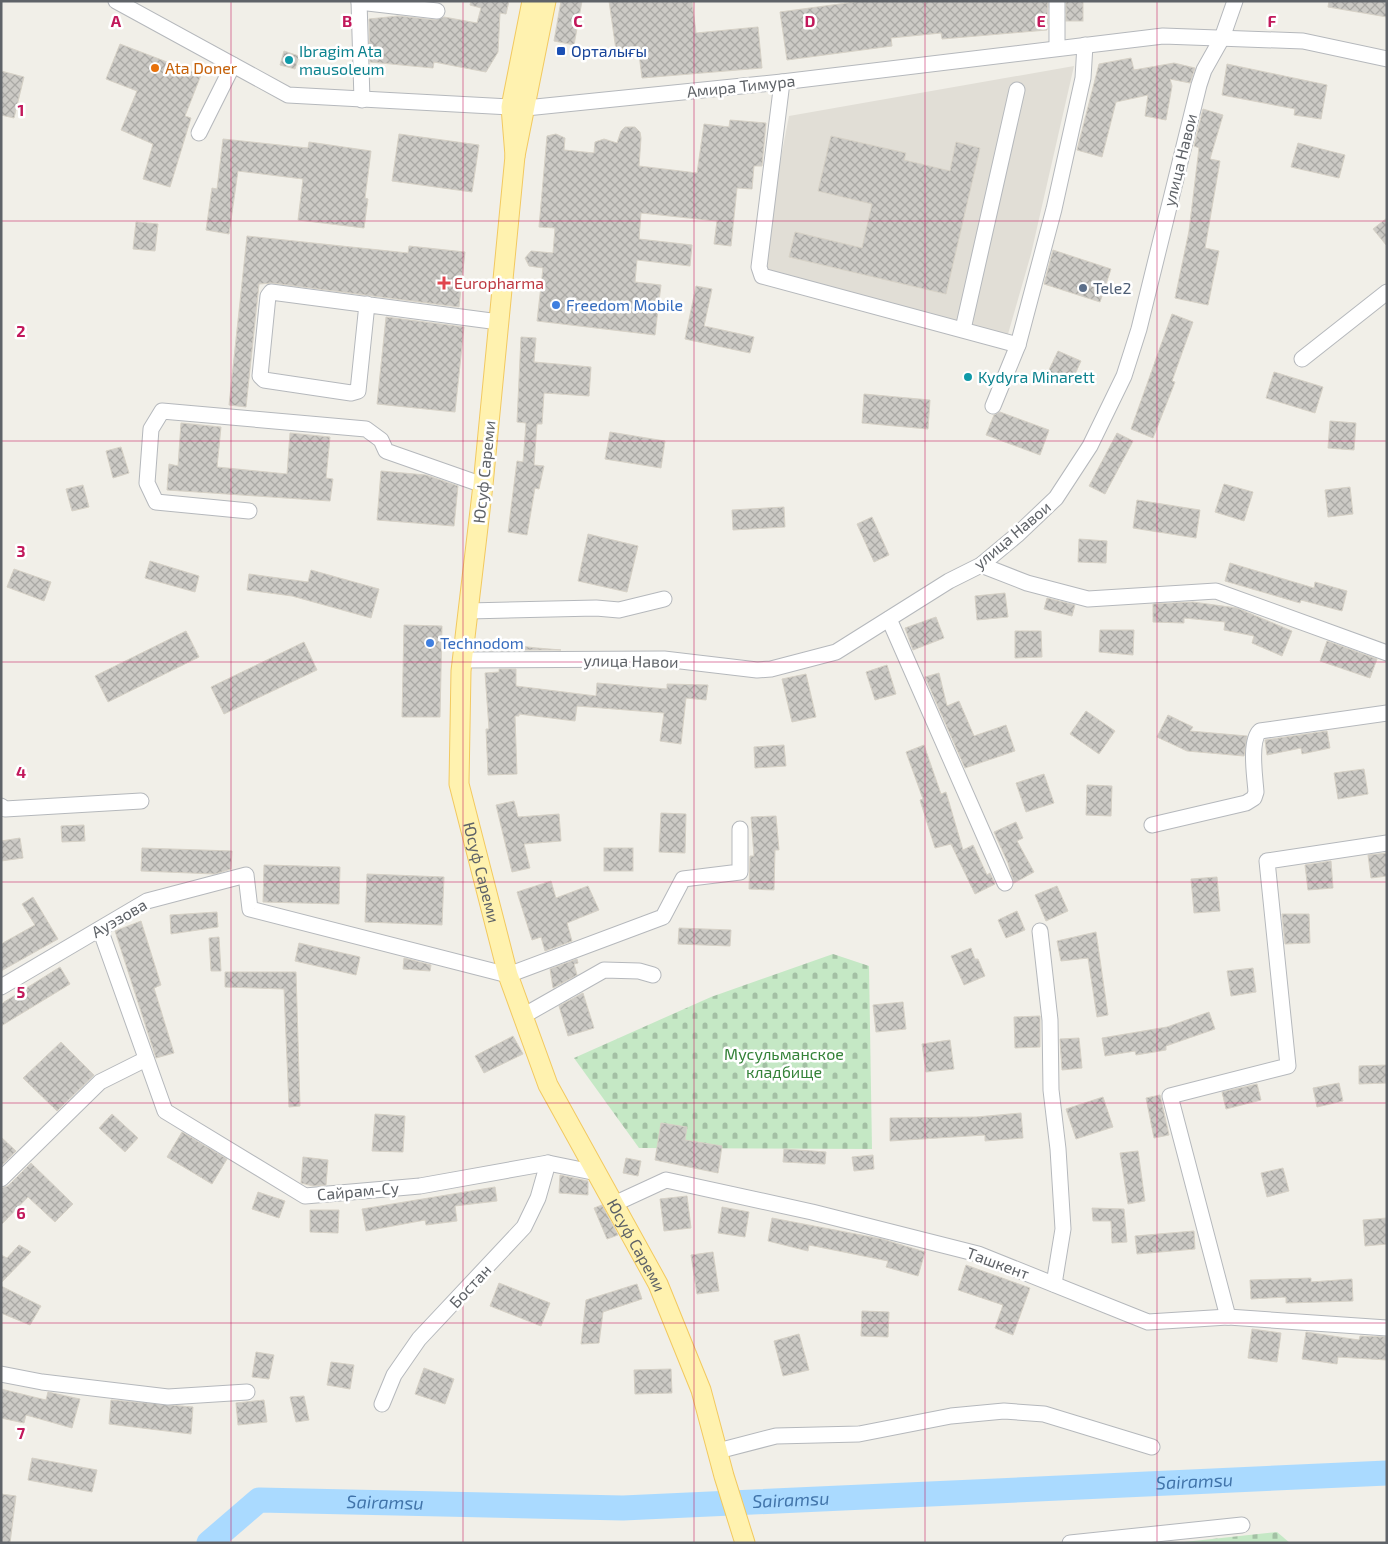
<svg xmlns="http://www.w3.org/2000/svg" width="1388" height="1544" font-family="'Exo 2',sans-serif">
  <defs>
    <pattern id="cemetery-stones" width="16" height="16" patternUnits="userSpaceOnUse" patternTransform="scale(1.25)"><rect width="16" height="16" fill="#c5e8c5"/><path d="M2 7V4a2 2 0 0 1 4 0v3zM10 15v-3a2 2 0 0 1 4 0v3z" fill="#a3c0a4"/></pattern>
    <pattern id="building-cross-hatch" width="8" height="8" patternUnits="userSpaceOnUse" patternTransform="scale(1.25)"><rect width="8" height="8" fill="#cccac5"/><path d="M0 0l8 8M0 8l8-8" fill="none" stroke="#a9a8a4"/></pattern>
  </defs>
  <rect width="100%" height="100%" fill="#f1efe8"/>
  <polygon fill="#e1ded6" points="1074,66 1031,254 1006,341 758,275 789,116"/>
  <g fill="url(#cemetery-stones)">
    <polygon points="833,954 869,966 872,1149 639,1148 574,1058 711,997"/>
    <polygon points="1277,1532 1290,1543 1175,1543"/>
  </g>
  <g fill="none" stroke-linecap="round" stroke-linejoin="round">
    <path stroke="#aadaff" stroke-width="25" id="s1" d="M209,1543L259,1500L623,1508L1387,1473"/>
  </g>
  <g fill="url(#building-cross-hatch)" stroke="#d6d1c6">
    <polygon points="471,1 509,1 506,14 500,13 498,52 486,72 434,62 433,68 370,62 369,19 398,16 436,20 444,17 477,23 481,8 470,5"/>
    <polygon points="561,1 582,1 574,45 554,41"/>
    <polygon points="609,1 692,1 696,33 758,27 762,68 642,78 638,46 616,50"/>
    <polygon points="862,1 1048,1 1047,30 942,39 941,33 891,38 892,46 787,60 780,12"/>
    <rect x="1066" y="1" width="17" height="20"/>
    <polygon points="1329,1 1387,1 1387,17 1328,7"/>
    <polygon points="120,44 201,75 185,116 191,118 170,187 143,179 153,144 121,130 137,91 106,79"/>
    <polygon points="284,51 299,56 295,69 280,65"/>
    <polygon points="1131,58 1134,70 1174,63 1195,68 1190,83 1170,79 1172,86 1166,120 1145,116 1148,95 1116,102 1102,157 1077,150 1099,64"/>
    <polygon points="1227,64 1327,85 1321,119 1294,115 1295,109 1222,95"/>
    <polygon points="1,71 24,77 14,118 1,115"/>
    <polygon points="1203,109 1223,115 1210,159 1220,161 1205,248 1219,251 1208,305 1175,298 1189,231 1199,148 1194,146"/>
    <polygon points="730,120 766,123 762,166 754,166 752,189 737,188 731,246 714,244 717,221 641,213 639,239 692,245 690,266 637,260 635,282 661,285 655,335 537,321 543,268 529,266 525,258 531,251 553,253 555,228 539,227 547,136 556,134 565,138 564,150 594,153 595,142 604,139 617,143 621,131 625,127 635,127 640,132 641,138 639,166 697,173 704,124 729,127"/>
    <polygon points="399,134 479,145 472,192 392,181"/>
    <polygon points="831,136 906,153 904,160 950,171 956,142 980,148 946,294 789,257 795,232 862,248 872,204 818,191"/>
    <polygon points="223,139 308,148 309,142 371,151 365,198 368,199 364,228 298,220 303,179 238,171 229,234 206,230 212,188 217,189"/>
    <polygon points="1298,143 1345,155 1339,178 1291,167"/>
    <polygon points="1387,218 1387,246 1373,229"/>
    <polygon points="136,222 158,224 155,251 133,249"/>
    <polygon points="247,236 408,253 409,246 465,252 459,307 272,283 259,284 246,407 229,405"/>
    <polygon points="1053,250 1111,269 1100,302 1044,284"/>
    <polygon points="696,286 712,289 704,326 754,337 750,353 685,339"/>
    <polygon points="1172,314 1193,322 1172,381 1175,382 1153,438 1131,429"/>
    <polygon points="386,317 464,327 455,412 377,404"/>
    <polygon points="521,337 536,338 534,362 591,367 589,396 544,393 542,424 537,424 534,465 544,466 539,489 535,488 527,535 508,532 517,461 523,462 526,423 517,422"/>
    <polygon points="1058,351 1081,361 1070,385 1047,374"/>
    <polygon points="1274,372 1323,387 1315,413 1266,398"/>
    <polygon points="864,394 930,400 928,429 862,423"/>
    <polygon points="1000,412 1049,430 1040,455 986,435 994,415"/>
    <polygon points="1330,421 1356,423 1354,450 1328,448"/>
    <polygon points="181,423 221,427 217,467 287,474 290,433 330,437 326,478 333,479 330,501 167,490 169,464 178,466"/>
    <polygon points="610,432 665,441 661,468 605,459"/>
    <polygon points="1117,433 1133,441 1105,494 1089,486"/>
    <polygon points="121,447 129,473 113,478 106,451"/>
    <polygon points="381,471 426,475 458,486 454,526 377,520"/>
    <polygon points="1224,484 1253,492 1244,521 1215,512"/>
    <polygon points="83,485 89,507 72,511 66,489"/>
    <polygon points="1350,487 1353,514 1328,517 1325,490"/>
    <polygon points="1137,500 1200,510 1196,538 1133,528"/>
    <polygon points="784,507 785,527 733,530 732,510"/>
    <polygon points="872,517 889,555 874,562 857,524"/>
    <polygon points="588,534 638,546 627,592 578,581"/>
    <polygon points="1079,539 1107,541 1106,563 1078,562"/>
    <polygon points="150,561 199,576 195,592 145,578"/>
    <polygon points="1230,563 1314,588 1315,582 1347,591 1342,611 1301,600 1300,603 1225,581"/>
    <polygon points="14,569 51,582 44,601 7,587"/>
    <polygon points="311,570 379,589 371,618 292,596 247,590 249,574 308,582"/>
    <polygon points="1005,593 1008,617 977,620 975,596"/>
    <polygon points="1047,598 1075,605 1072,616 1044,609"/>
    <polygon points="1193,602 1237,608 1292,631 1282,656 1252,643 1254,636 1224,630 1225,622 1184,618 1184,623 1153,622 1153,604"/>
    <polygon points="936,617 944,638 913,650 905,628"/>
    <polygon points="404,625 442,626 440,717 402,717"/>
    <polygon points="1100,630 1134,630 1133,655 1099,652"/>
    <polygon points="186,631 199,657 108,702 95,676"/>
    <polygon points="1015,631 1041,631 1042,657 1015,658"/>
    <polygon points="1327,641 1377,659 1370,678 1320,661"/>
    <polygon points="304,642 317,670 224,714 211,687"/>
    <polygon points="502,644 537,648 561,650 501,650"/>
    <polygon points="887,665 896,694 875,700 866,672"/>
    <polygon points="499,669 516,669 516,686 596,696 597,683 667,689 667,684 708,685 706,700 686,698 681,744 660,741 664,713 577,706 575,721 519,714 519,716 515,716 517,774 488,775 486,729 489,729 485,673 499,672"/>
    <polygon points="939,673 947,706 959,701 974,736 1006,725 1015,751 965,768 925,677"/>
    <polygon points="806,674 816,717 792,722 782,679"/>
    <polygon points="1086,711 1115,731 1099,754 1070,734"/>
    <polygon points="1168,715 1193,727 1190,731 1247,736 1244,756 1187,751 1157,737"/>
    <polygon points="1327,731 1330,748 1302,754 1301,748 1267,755 1265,740"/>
    <polygon points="784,745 786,766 755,768 754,747"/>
    <polygon points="924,745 941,794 946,792 963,850 973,845 987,875 990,873 995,884 975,894 951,844 935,848 920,800 923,799 906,752"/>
    <polygon points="1364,769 1368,794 1338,799 1334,773"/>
    <polygon points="1044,774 1054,803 1026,812 1016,783"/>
    <polygon points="1087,785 1112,786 1111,816 1086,815"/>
    <polygon points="514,801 518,817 559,814 561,841 524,844 530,868 512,872 496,805"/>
    <polygon points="661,813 686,814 685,853 659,852"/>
    <polygon points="776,816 779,850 775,850 774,890 749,889 750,856 754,856 751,817"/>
    <polygon points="1016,822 1023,838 1017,841 1034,872 1014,883 1008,863 994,832"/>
    <polygon points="84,825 85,841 62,842 61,826"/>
    <polygon points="20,838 23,858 1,861 1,841"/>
    <polygon points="142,848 232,851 231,869 215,874 141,871"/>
    <rect x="604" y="848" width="29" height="23"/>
    <polygon points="1387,853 1387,876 1371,878 1368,855"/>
    <polygon points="1331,861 1333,888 1308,890 1305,865"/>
    <polygon points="264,865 340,867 339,904 263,902"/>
    <polygon points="367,874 444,877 442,925 365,922"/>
    <polygon points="1217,877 1220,911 1194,913 1191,879"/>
    <polygon points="551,881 556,898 588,886 599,910 567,923 572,941 545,951 541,937 532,940 517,892"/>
    <polygon points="1057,886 1068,911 1046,921 1035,895"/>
    <polygon points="33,897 58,939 1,971 1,944 35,925 22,904"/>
    <polygon points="1017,911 1025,930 1006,938 998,920"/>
    <polygon points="217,912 218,927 171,934 170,915"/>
    <polygon points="1282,914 1309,914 1310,943 1285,944"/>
    <polygon points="141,921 161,985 154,988 174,1053 156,1058 115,931"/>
    <polygon points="679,928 731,930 730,946 678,944"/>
    <polygon points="1096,932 1108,1015 1097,1017 1088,958 1061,961 1057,941"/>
    <polygon points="219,937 221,971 211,971 209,938"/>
    <polygon points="299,943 360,957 356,975 295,961"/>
    <polygon points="971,948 975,959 978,959 985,976 964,985 951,956"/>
    <polygon points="404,958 431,965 430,971 403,969"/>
    <polygon points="577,959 578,963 574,964 577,975 553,988 550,969"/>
    <polygon points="60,967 70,984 1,1026 1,1004"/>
    <polygon points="1253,968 1256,992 1231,996 1227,971"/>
    <polygon points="225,972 296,972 300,1106 289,1107 284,989 225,987"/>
    <polygon points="583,993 594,1028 568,1036 559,1006"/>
    <polygon points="903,1002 906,1029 876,1032 873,1005"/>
    <polygon points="1209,1012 1215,1029 1166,1046 1166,1050 1136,1055 1135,1051 1105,1056 1102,1038 1167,1027"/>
    <polygon points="1040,1016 1040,1047 1015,1048 1014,1017"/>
    <polygon points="513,1036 523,1054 484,1073 475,1056"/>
    <polygon points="1079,1038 1082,1068 1062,1070 1060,1039"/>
    <polygon points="950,1040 954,1069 926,1072 922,1044"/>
    <polygon points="61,1042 94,1075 57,1111 23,1078"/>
    <polygon points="1387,1065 1387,1083 1359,1084 1359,1066"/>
    <polygon points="1339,1083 1343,1101 1317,1107 1313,1088"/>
    <polygon points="1257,1084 1261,1100 1226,1109 1222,1092"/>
    <polygon points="1160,1095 1169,1135 1154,1138 1146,1098"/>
    <polygon points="1103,1097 1113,1127 1076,1139 1066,1109"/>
    <polygon points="1021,1113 1023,1138 985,1141 985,1135 890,1141 890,1118 976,1117"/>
    <polygon points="112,1114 138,1138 125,1152 99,1128"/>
    <polygon points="375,1114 405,1116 403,1152 372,1151"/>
    <polygon points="661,1123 687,1127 685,1140 722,1146 718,1173 655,1160"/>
    <polygon points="182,1132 227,1159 212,1184 167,1157"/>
    <polygon points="1,1137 16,1151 1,1166"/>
    <polygon points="784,1149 826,1152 825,1164 783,1162"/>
    <polygon points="1138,1151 1145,1201 1128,1204 1120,1153"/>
    <polygon points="873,1155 874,1169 854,1171 852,1157"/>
    <polygon points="303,1157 328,1160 326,1185 313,1186 301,1183"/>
    <polygon points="626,1158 641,1161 638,1176 623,1173"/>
    <polygon points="31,1163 73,1204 55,1222 28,1197 1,1225 1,1188 8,1186"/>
    <polygon points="1283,1168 1289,1191 1267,1197 1261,1173"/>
    <polygon points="560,1175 588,1181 588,1195 559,1193"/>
    <polygon points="495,1187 497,1201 455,1206 457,1221 426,1225 425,1220 366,1231 362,1209"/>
    <polygon points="258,1192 285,1201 279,1218 252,1209"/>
    <polygon points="687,1196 691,1228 664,1231 660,1199"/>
    <polygon points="602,1205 618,1235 607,1239 594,1208"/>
    <polygon points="722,1207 749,1212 745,1237 718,1233"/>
    <polygon points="1092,1208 1124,1209 1127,1242 1112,1243 1111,1221 1093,1221"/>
    <polygon points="310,1210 339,1210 338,1233 310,1232"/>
    <polygon points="772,1218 882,1239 925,1252 918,1276 886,1267 888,1261 809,1245 808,1251 768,1241"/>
    <polygon points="1387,1218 1387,1244 1365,1246 1363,1220"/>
    <polygon points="1194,1231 1195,1249 1137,1254 1135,1236"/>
    <polygon points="19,1245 31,1252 1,1283 1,1255 7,1258"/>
    <polygon points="713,1252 719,1291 697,1294 691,1255"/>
    <polygon points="966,1265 1030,1288 1013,1335 995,1328 1003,1305 958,1290"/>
    <polygon points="1311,1278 1311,1282 1352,1279 1353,1301 1286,1303 1286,1297 1251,1299 1250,1280"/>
    <polygon points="499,1283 550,1303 541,1326 490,1306"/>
    <polygon points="637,1284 642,1299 603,1312 599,1343 581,1344 586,1300"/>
    <polygon points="1,1286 41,1306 30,1325 1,1313"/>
    <polygon points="862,1311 889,1312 888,1337 861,1336"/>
    <polygon points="1252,1329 1281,1333 1277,1362 1248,1358"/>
    <polygon points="1306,1332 1359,1340 1360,1336 1387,1337 1387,1360 1338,1357 1337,1364 1302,1359"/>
    <polygon points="799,1334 809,1370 783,1376 774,1341"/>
    <polygon points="256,1352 274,1355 269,1379 252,1377"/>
    <polygon points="331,1362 354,1365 350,1389 327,1385"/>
    <polygon points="424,1368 454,1379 445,1404 415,1394"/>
    <polygon points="671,1369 672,1393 635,1394 634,1370"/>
    <polygon points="1,1389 46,1400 48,1392 80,1399 72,1428 26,1415 24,1423 1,1418"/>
    <polygon points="304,1396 309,1420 296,1422 290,1397"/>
    <polygon points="111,1400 193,1407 191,1434 109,1424"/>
    <polygon points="264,1400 267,1422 238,1425 236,1403"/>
    <polygon points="32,1458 97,1470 92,1492 28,1480"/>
    <polygon points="1,1494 16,1496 10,1543 1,1543"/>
  </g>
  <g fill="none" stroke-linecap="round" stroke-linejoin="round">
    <g stroke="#b5b8bc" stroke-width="17">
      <g id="minor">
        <polyline points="116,1 288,95 511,107 526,108 782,82 1163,36 1303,41 1387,59"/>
        <polyline points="359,1 362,100"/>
        <polyline points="1057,1 1057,48"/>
        <polyline points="359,2 437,11"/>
        <polyline points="782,82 759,267 762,276 1018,345"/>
        <polyline points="199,133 233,65"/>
        <polyline points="367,304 358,391 351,393 264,380 260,376 268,296 271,292 499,322"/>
        <polyline points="963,329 1017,90"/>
        <polyline points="1302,359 1387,292"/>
        <polyline points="993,406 1018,345 1054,209 1083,78 1085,45"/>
        <polyline points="249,511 156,502 147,483 151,429 162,411 366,429 381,440 386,451 483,485"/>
        <polyline points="981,565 1027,583 1088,599 1216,591 1387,653"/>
        <polyline points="468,611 596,608 619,610 664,599"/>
        <polyline points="889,619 1005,883"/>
        <polyline points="462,660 664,659 757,670 771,669 836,652 949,581 981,565 1017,535 1056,498 1090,446 1124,376 1139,329 1199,85 1204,70 1222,38 1235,1"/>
        <polyline points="1,806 5,809 141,801"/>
        <path d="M1152,825L1246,803L1254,798L1256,792C1255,777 1249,741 1260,731L1387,713"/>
        <polyline points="100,929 165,1111 305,1196 420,1186 548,1163 597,1173"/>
        <polyline points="1040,931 1050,1020 1051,1090 1058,1149 1063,1229 1054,1284"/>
        <polyline points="1,987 147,901 246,875 250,909 508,975 663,917 683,879 740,872 740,829"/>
        <polyline points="523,1016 604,970 639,971 653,975"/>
        <polyline points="1,1179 100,1082 146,1059"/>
        <polyline points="614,1204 666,1180 812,1212 978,1254 1148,1322 1228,1317 1387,1328"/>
        <polyline points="1228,1317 1170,1096 1288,1066 1267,861 1387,843"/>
        <polyline points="1,1374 42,1382 168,1397 247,1392"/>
        <polyline points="382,1404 394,1375 419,1339 524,1227 538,1198 548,1163"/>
        <polyline points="718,1451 776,1436 859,1434 951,1416 1004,1411 1044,1414 1152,1447"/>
        <polyline points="1070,1543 1242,1525"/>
      </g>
    </g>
    <g stroke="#f2c960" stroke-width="21">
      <g id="major">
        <polyline points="532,1 511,107 515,156 546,1"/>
        <path id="s2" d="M515,156L483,485L461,671L459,784L508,975L548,1085L658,1284L701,1390L724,1476L745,1543"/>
      </g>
    </g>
    <use href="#minor" stroke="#fff" stroke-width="15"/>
    <use href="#major" stroke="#fff2af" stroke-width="19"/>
  </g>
  <path fill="none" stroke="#c2185b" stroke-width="1" stroke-opacity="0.55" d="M231,1V1543M463,1V1543M694,1V1543M925,1V1543M1157,1V1543M1,221H1387M1,441H1387M1,662H1387M1,882H1387M1,1103H1387M1,1323H1387"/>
  <rect fill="#1a4fb4" stroke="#fff" stroke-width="2" x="556" y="46" width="10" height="10" rx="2.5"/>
  <g fill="#0f9aa8" stroke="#fff" stroke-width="2">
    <circle cx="289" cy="60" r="5"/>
    <circle cx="968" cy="377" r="5"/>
  </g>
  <circle fill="#e8710a" stroke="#fff" stroke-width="2" cx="155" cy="68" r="5"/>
  <path fill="#e0444e" stroke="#fff" stroke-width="2" d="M441.5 275.5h5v5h5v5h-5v5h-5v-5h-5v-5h5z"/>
  <circle fill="#5c6f8a" stroke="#fff" stroke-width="2" cx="1083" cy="288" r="5"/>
  <g fill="#3f7fe0" stroke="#fff" stroke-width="2">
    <circle cx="556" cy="305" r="5"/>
    <circle cx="430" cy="643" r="5"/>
  </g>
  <g text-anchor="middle" stroke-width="5" stroke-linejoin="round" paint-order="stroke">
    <g font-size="16" fill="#0d838f" stroke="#fff" text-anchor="start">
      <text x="299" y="57">Ibragim Ata<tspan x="299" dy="18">mausoleum</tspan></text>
      <text x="978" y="383">Kydyra Minarett</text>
    </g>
    <g font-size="16" fill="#164399" stroke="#fff" text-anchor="start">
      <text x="571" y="57">Орталығы</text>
    </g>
    <g font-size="16" fill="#c56008" stroke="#fff" text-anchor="start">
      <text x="165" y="74">Ata Doner</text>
    </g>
    <g font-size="16" fill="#5f6368" stroke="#fff">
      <text transform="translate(741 86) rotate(-6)" y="6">Амира Тимура</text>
      <text transform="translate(1180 160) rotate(-76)" y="6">улица Навои</text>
      <text transform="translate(484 472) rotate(-84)" y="6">Юсуф Сареми</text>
      <text transform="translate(1012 535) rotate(-40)" y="6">улица Навои</text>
      <text transform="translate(631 661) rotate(1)" y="6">улица Навои</text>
      <text dy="6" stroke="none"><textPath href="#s2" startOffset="722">Юсуф Сареми</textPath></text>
      <text transform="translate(119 918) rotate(-30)" y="6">Ауэзова</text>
      <text transform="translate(358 1191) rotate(-5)" y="6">Сайрам-Су</text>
      <text dy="6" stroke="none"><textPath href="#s2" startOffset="1128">Юсуф Сареми</textPath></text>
      <text transform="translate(998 1263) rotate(20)" y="6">Ташкент</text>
      <text transform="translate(470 1286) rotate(-47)" y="6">Бостан</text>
    </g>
    <g font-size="16" fill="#be3a42" stroke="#fff" text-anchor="start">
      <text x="454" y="289">Europharma</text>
    </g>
    <g font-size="16" fill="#4e5e75" stroke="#fff" text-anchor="start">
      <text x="1093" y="294">Tele2</text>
    </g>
    <g font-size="16" fill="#366cbe" stroke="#fff" text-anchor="start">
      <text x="566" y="311">Freedom Mobile</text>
      <text x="440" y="649">Technodom</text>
    </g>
    <g font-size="16" fill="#348238" stroke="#fff">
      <text x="784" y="1060">Мусульманское<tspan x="784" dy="18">кладбище</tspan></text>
    </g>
    <g font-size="18" font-style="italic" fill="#4174aa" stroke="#fff">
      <text dy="6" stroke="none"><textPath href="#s1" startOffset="1002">Sairamsu</textPath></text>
      <text dy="6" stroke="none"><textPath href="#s1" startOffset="598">Sairamsu</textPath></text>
      <text dy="6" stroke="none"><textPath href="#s1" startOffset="192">Sairamsu</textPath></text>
    </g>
  </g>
  <g font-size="16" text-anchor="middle" font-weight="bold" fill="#c2185b" stroke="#fff" stroke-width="5" stroke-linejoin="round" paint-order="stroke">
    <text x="116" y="27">A</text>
    <text x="347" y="27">B</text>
    <text x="578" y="27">C</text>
    <text x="810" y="27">D</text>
    <text x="1041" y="27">E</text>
    <text x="1272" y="27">F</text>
    <text x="21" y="116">1</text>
    <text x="21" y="337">2</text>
    <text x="21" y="557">3</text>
    <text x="21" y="778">4</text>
    <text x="21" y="998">5</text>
    <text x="21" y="1219">6</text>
    <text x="21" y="1439">7</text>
  </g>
  <rect width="1388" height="1544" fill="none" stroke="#5f6368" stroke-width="5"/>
</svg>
